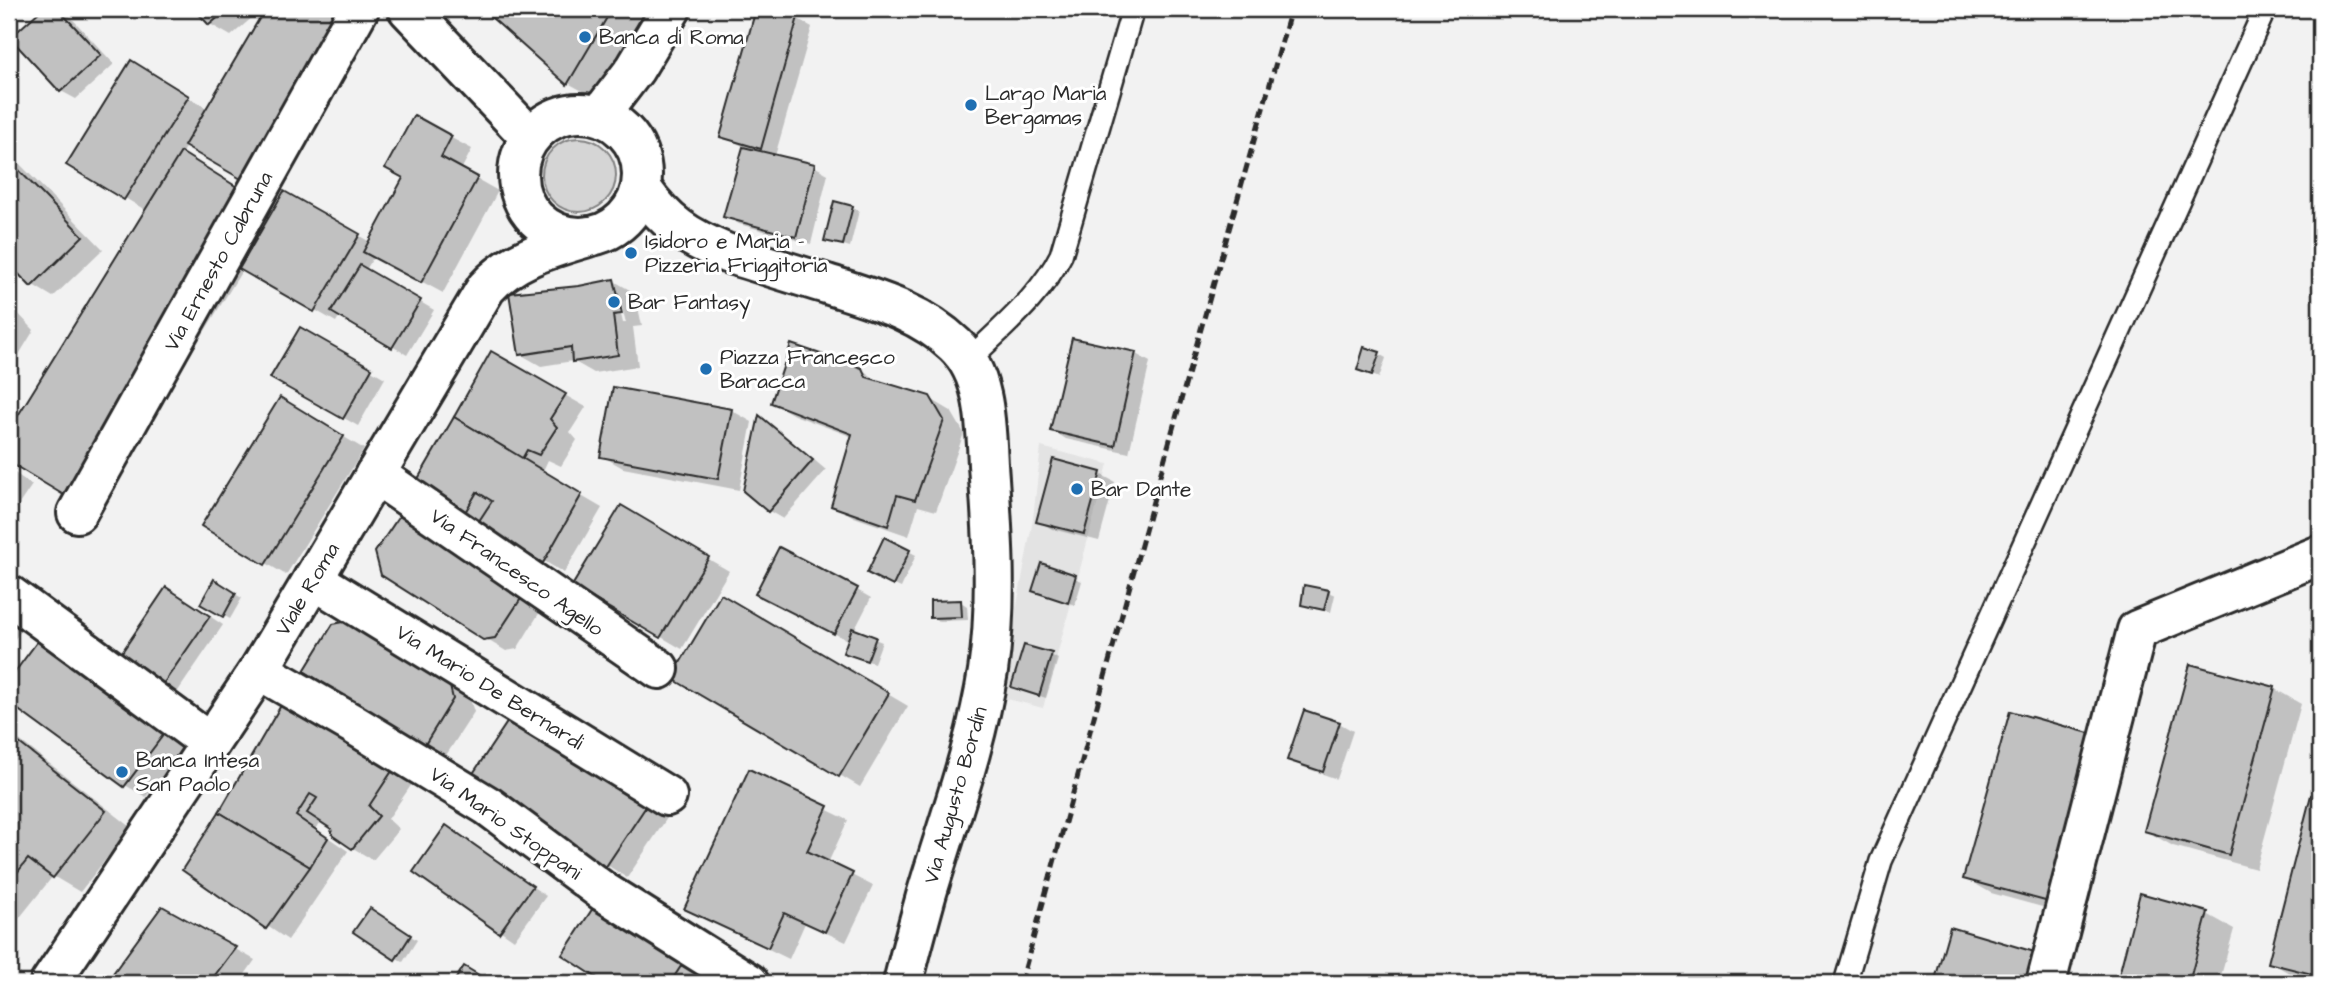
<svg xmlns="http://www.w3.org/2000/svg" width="2329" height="992" font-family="'Architects Daughter',sans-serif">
  <rect width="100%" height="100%" fill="#f2f2f2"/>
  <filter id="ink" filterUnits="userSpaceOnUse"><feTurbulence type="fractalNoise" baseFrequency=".0143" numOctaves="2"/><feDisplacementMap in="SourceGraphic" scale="14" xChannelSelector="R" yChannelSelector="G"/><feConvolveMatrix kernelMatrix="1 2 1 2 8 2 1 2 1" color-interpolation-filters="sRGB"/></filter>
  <g filter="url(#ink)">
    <polygon fill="#e3e3e3" points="1041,447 1108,464 1043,708 1000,697 1033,519"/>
    <circle fill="#d5d5d5" stroke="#808080" stroke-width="2" cx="579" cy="175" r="37"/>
    <g fill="#0003" fill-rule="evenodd">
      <polygon points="44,9 65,11 114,64 76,99 61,91 12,38"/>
      <polygon points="196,9 262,9 231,36 210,24"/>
      <polygon points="267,9 351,9 186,146 181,154 274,211 285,193 370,242 405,178 414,118 472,149 461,170 498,191 443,293 374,256 366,270 434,310 407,355 340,315 336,322 243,269 94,511 9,460 9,434 147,211 125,198 152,75 208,109"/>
      <polygon points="485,9 648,9 595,98 568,83"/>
      <polygon points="758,9 798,19 812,27 775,156 814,166 828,174 811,244 739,224 725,216 745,147 722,136"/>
      <polygon points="9,153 103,249 53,297 33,285 9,261"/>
      <polygon points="852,207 859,211 850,247 827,240"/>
      <path d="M614,281L635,293L642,326L633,327L638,366L594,373L573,361L541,366L520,354L579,287ZM616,294H619L626,323H623Z"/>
      <polygon points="9,304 34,330 9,371"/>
      <polygon points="300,329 385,378 358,426 272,377"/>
      <polygon points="1073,340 1136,354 1150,362 1129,453 1066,439 1052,430"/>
      <polygon points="492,354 586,407 570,432 577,440 561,466 548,460 542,473 602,508 564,573 417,484"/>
      <polygon points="1379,354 1386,358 1379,378 1359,369"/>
      <polygon points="861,369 883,384 929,398 951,411 964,433 936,511 918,506 909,536 854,517 833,505 853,437 794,415 773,403"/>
      <polygon points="731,410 752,422 739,490 623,468 602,456"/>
      <polygon points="301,411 364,449 286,575 266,563"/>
      <polygon points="760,418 774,426 826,470 783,519 769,511"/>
      <polygon points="9,469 32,485 9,519"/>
      <polygon points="1100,474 1115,482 1099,541 1052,529 1038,521"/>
      <polygon points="621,508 729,571 682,649 574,586"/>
      <polygon points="402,514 543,607 517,649 506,651 484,638"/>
      <polygon points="885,539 916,555 901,588 875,576"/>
      <polygon points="1042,565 1082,581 1075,605 1041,594"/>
      <polygon points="214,582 242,598 230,619 202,603"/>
      <polygon points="857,590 871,598 854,631 882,642 874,663 852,656 849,641 771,601"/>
      <polygon points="1328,592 1335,595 1331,612 1309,608 1303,604"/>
      <polygon points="722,596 908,706 860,787 674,677"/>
      <polygon points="181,597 223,625 176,694 162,685"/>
      <polygon points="961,602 967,606 968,620 939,621 932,617"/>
      <polygon points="9,611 26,624 9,647"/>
      <polygon points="349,623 469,696 474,712 445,757 425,745"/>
      <polygon points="40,640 186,743 146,797 125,785 9,700 9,683"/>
      <polygon points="1051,655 1058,659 1046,698 1013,687"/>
      <polygon points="2191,666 2275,689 2301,704 2256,869 2173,846 2146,831"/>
      <polygon points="288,698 409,775 412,784 388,819 399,829 373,860 353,848 333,828 322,820 316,829 348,851 288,940 184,870"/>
      <polygon points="1339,723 1353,731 1337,779 1303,767 1289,759"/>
      <polygon points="533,730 667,818 627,878 472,777"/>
      <polygon points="9,732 131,827 80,892 53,876 9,931"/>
      <polygon points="2095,737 2075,916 1991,893 1965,878"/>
      <polygon points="750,772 848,820 828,863 873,886 846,942 805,923 789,959 686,909"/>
      <polygon points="2313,797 2320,799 2320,983 2296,977 2270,962"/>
      <polygon points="447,827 546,896 514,940 415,871"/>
      <polygon points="2142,895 2207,914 2234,929 2219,983 2119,983"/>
      <polygon points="598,904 705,973 698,983 608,983 564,955"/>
      <polygon points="162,908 255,960 239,983 108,983"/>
      <polygon points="377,914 417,940 403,962 356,931"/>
    </g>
    <g fill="#c1c1c1" stroke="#2b2b2b" stroke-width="2">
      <polygon points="42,9 58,9 101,55 60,92 10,38"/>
      <polygon points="194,9 228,9 209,25"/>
      <polygon points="265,9 350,9 248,183 184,146"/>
      <polygon points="482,9 612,9 567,85"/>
      <polygon points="756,9 770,9 798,17 761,149 720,137"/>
      <polygon points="131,60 189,96 124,200 66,165"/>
      <polygon points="414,115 452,136 441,157 478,177 421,283 363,252 403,178 385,168"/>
      <polygon points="743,147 815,164 796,237 723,217"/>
      <polygon points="181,152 253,197 67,497 9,462 9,430"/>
      <polygon points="9,160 83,236 31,287 9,264"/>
      <polygon points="284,191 360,234 314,312 239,269"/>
      <polygon points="834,201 853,206 843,245 824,241"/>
      <polygon points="360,265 421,300 392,348 331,312"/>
      <polygon points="614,279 622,314 613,315 618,355 572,362 571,347 519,355 509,293 579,286"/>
      <polygon points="300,327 372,368 343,419 270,378"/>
      <polygon points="1072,338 1136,352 1115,446 1050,431"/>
      <polygon points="791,344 862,368 866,377 930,396 944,420 915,500 897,495 888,526 831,506 852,434 771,403"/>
      <polygon points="1364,347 1380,352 1372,375 1357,370"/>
      <polygon points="491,351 566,394 550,419 557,427 539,455 527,450 522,459 454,417"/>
      <polygon points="613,387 732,409 718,479 600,457"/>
      <polygon points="280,397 344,436 265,565 201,526"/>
      <polygon points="759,415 813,460 768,512 743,491"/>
      <polygon points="454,417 582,494 543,563 477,524 492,501 477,492 464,514 415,484"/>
      <polygon points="1053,459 1101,472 1084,534 1036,522"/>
      <polygon points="621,505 709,557 660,638 572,586"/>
      <polygon points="402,512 524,594 495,638 483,640 381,575 375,552"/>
      <polygon points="884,537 910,550 893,586 867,573"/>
      <polygon points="779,547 858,588 834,634 755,594"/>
      <polygon points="1041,563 1076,575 1068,603 1032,591"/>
      <polygon points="214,579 236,593 223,617 200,604"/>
      <polygon points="1304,585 1329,590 1324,610 1301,605"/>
      <polygon points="166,587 210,616 161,687 118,658"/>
      <polygon points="721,594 889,693 839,777 671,678"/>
      <polygon points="961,600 962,617 930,618 930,601"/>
      <polygon points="349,621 449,682 453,699 424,746 304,671 333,624"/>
      <polygon points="852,628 876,637 867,661 843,653"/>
      <polygon points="40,638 167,730 124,787 9,703 9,680"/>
      <polygon points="1024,645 1052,653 1039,696 1011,687"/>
      <polygon points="2190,664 2275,687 2229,855 2144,831"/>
      <polygon points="287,695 389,761 392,771 369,806 379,816 352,849 333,836 331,829 307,813 317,798 310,794 296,816 328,838 310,867 219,812"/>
      <polygon points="1304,710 1340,722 1323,772 1287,760"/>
      <polygon points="2010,711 2096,735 2049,902 1963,879"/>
      <polygon points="512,715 647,805 605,868 470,778"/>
      <polygon points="9,735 106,811 53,878 28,859 9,883"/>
      <polygon points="749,769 828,806 807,851 853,873 825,932 784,913 768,948 684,909"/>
      <polygon points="2311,795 2320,797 2320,976 2268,963"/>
      <polygon points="219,812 310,867 266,929 182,870"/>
      <polygon points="446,825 533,886 499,933 413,872"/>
      <polygon points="2140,893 2208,912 2189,983 2117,983"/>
      <polygon points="597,902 685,960 670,983 605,983 562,955"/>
      <polygon points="162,906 236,947 209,983 106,983"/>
      <polygon points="370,908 411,935 395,960 353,932"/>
      <polygon points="1950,927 2038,953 2030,983 1934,983"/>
      <polygon points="464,966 492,983 453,983"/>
    </g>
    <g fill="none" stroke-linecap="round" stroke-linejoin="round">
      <g stroke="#2b2b2b" stroke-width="26">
        <g id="lane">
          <path d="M969,360C1002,327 1040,297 1061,255L1133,9"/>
          <polyline points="1845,983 1881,861 2265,9"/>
        </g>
      </g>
      <g stroke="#2b2b2b" stroke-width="44">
        <g id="street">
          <polyline points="375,474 659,669"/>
          <polyline points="77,513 359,9"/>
          <polyline points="313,579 667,796"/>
          <polyline points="9,595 210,743"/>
          <polyline points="259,670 353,724 488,806 604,892 749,983"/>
          <polyline points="2046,983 2137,630 2320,555"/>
        </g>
      </g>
      <g stroke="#2b2b2b" stroke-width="44">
        <g id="secondary">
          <polyline points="408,9 530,137"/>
          <circle cx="580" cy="175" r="62"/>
          <polyline points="600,115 635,69 671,9"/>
          <path d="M642,189C667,224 687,237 726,253C760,263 793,274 827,284C873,299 920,311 955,345C986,374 986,425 988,465C993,532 998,604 988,671C976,749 948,821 926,896C918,925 910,954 903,983"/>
          <path d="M50,983L259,670L486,288C514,257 552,248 591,236"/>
        </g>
      </g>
      <use href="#lane" stroke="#fff" stroke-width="21"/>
      <use href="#street" stroke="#fff" stroke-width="38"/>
      <use href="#secondary" stroke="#fff" stroke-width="38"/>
      <polyline stroke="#2b2b2b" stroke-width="5" stroke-dasharray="10 5" stroke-linecap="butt" points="1021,983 1172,432 1291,9"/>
    </g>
  </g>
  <g fill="#1f6fb2" stroke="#fff" stroke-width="2.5">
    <circle cx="585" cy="37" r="7"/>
    <circle cx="971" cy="105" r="7"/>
    <circle cx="631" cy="253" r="7"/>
    <circle cx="614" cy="302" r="7"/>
    <circle cx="706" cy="369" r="7"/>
    <circle cx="1077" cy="489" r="7"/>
    <circle cx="122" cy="772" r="7"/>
  </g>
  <g text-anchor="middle" stroke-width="6" stroke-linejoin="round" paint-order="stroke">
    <g font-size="21" fill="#2b2b2b" stroke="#fff" text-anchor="start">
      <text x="599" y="44">Banca di Roma</text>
      <text x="985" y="100">Largo Maria<tspan x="985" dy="24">Bergamas</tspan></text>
      <text x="645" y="248">Isidoro e Maria -<tspan x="645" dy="24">Pizzeria Friggitoria</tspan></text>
      <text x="628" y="309">Bar Fantasy</text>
      <text x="720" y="364">Piazza Francesco<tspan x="720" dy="24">Baracca</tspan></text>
      <text x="1091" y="496">Bar Dante</text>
      <text x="136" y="767">Banca Intesa<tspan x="136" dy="24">San Paolo</tspan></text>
    </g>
    <g font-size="21" fill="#2b2b2b" stroke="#fff">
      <text transform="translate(218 261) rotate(-61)" y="7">Via Ernesto Cabruna</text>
      <text transform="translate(517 572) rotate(35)" y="7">Via Francesco Agello</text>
      <text transform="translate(307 589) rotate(-59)" y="7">Viale Roma</text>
      <text transform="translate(490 687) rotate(32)" y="7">Via Mario De Bernardi</text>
      <text transform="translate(955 795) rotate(-74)" y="7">Via Augusto Bordin</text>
      <text transform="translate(506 823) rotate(35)" y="7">Via Mario Stoppani</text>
    </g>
  </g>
  <rect width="2329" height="992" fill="none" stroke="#fff" stroke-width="35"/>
  <rect x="18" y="18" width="2294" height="957" fill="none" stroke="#2b2b2b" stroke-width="2.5" filter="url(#ink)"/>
</svg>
